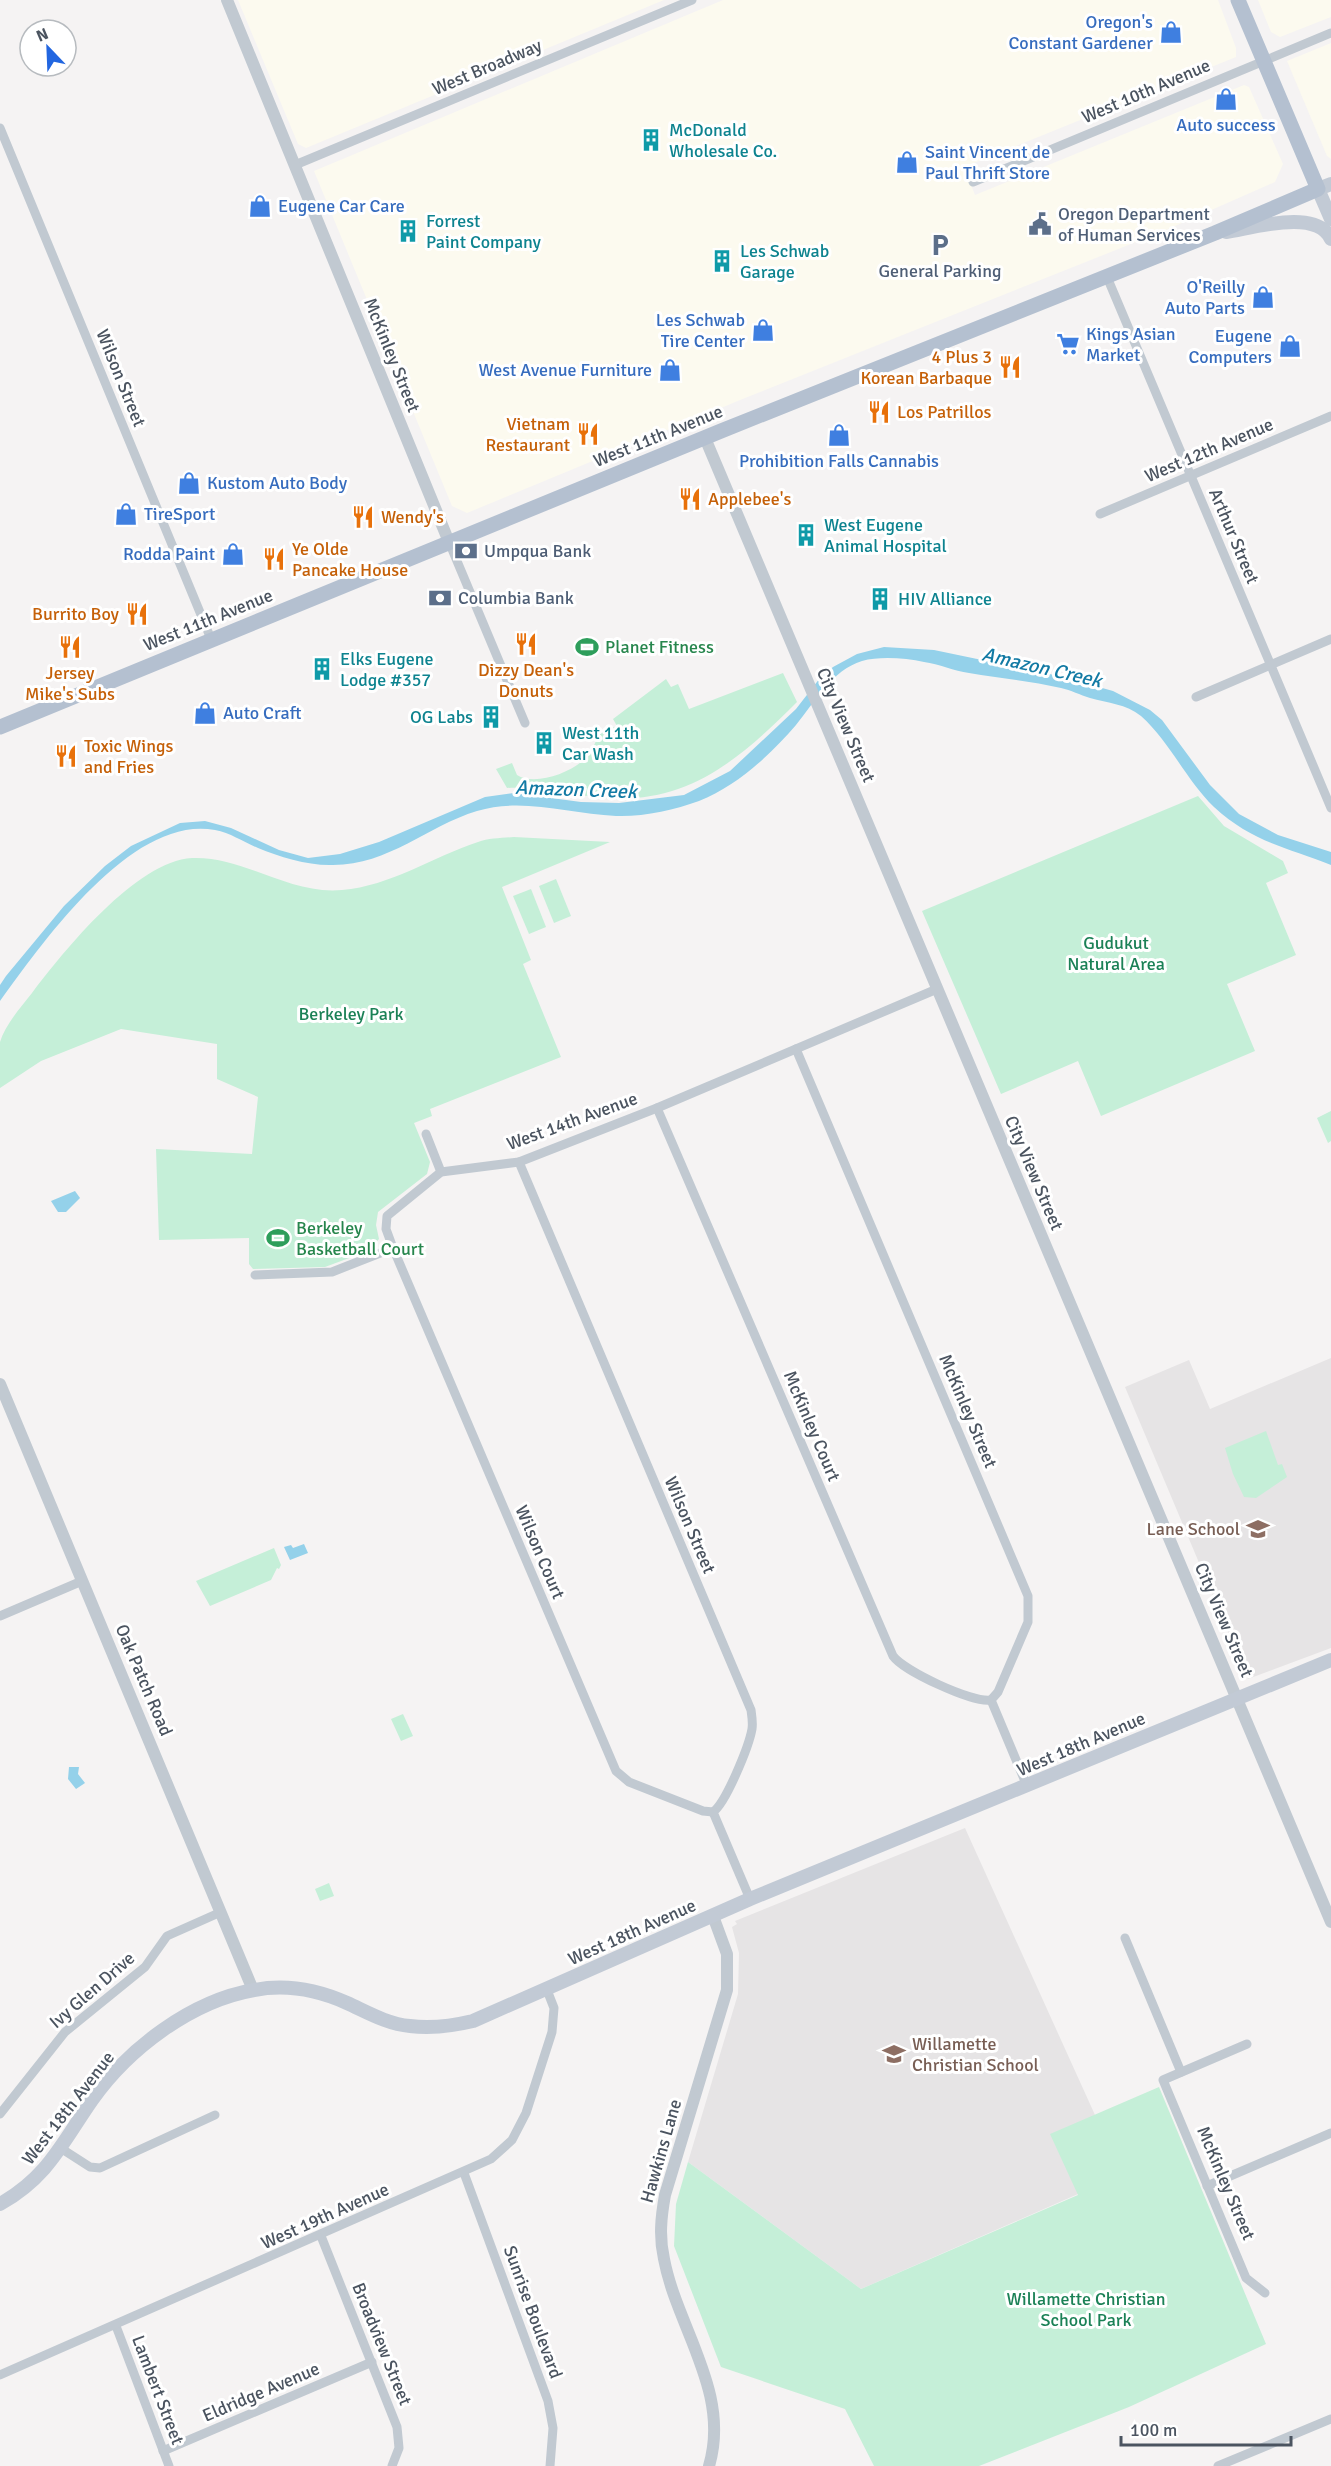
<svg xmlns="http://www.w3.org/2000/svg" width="1331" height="2466" font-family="Signika,sans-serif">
  <rect width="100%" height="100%" fill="#f5f3f3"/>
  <g fill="#fcfaef">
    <polygon points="238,0 664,0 306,148 298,144"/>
    <polygon points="723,0 1218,0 1236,48 1236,57 964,167 975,195 1244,85 1249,87 1283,164 1275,182 1166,230 745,398 467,513 452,506 314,171"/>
    <polygon points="1258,0 1331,0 1331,17 1280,37 1271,32"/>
    <polygon points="1331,43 1331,159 1327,156 1287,61"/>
  </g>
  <g fill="#e6e4e5">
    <polygon points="1331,1358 1331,1648 1248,1679 1125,1387 1189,1360 1210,1409"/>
    <polygon points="965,1828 1095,2115 1078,2194 861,2289 688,2162 738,1994 739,1953 732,1927 737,1924 735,1921"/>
  </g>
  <g fill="#c5efd8">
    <path d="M783,673L797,702C740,759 688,805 603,798C575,795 533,786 507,788L496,769L512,763L517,775C536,787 577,771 589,754C594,748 596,739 600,733L617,726L613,719L666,679L671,687L678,684L689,709Z"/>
    <polygon points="1198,796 1224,826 1283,861 1288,873 1266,883 1296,955 1227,984 1255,1051 1101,1116 1078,1061 1001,1094 922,911"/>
    <path d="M514,837L610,842L502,887L531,960L523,964L561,1057L430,1109L432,1116L414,1123L430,1162L427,1174L378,1212L376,1225L379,1239L368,1251L325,1267L253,1269L249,1264V1238L159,1240L156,1149L252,1154L258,1097L217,1079V1044L121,1029L41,1061L0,1088C0,1074 0,1056 0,1042C5,1025 21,1007 32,993C64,951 136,861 192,858C244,856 289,895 342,890C391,886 432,857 478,842C489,838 502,838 514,837Z"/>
    <polygon points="556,879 571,916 554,923 539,886"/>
    <polygon points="531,889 546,927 529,934 513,896"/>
    <polygon points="1331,1111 1331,1141 1328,1143 1317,1118"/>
    <polygon points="1266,1431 1278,1465 1282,1464 1287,1477 1256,1498 1244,1497 1233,1474 1225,1448"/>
    <polygon points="274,1548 281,1565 279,1569 277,1568 271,1580 210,1606 196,1581"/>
    <polygon points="403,1714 413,1736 401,1741 391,1719"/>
    <polygon points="329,1883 334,1896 320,1901 315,1889"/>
    <polygon points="1159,2087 1266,2344 1129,2407 979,2466 874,2466 845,2409 721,2367 674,2246 676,2204 688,2162 861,2289 1078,2195 1050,2134"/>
  </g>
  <g fill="#94d1ea">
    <path d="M884,647L934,650L1059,676L1113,691L1150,710L1162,720L1210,785L1239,814L1278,835L1331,852V865C1286,847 1252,842 1214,807C1186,780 1170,742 1141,716C1126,704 1108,703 1090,698C1080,695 1071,690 1061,688C1031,681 999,678 969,673C954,671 939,664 924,662C905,658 880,656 862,661C832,670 815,702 796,725C770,755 737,786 699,801C674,810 643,817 616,816C570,814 522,797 477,811C427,826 389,865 333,865C309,866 280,857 258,848C243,842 231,833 215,830C132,814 43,942 0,1001V985L6,976L64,906L105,866L131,846L180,823L205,821L231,828L279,850L308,858L340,854L379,842L485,797L514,793L581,802L619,803L684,795L730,771L796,709L820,678L833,667L857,654Z"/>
    <polygon points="75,1191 80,1198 66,1212 58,1212 51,1201"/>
    <polygon points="304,1544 308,1553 290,1560 284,1547 291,1545 293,1548"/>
    <polygon points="69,1767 79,1767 78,1774 85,1783 76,1789 68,1779"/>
  </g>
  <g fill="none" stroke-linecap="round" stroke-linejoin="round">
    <g stroke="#c1c9d1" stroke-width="9">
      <polyline points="0,128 211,639"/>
      <polyline points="295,165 692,0"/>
      <polyline points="973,182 1331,33"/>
      <polyline points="1107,277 1331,808"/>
      <polyline points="1100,514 1331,416"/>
      <polyline points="449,542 525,723"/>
      <polyline points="1196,697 1331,639"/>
      <polyline points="796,1049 1028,1596 1028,1622 998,1692 991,1700 1027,1786"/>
      <path d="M657,1108L893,1656C904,1671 972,1703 991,1700"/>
      <polyline points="426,1134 441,1172"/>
      <path d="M519,1162L751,1710C752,1717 753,1723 752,1729C749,1746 726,1803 713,1812L750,1899"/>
      <polyline points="393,1248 616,1771 629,1782 703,1811 713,1812"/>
      <polyline points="255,1275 332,1272 393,1248 386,1229 387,1216 441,1172 519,1162 657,1108 937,989"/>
      <polyline points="0,1616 82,1581"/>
      <polyline points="1125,1938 1181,2072"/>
      <polyline points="1247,2044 1163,2080 1246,2278 1265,2293"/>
      <polyline points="0,2114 65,2032 145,1967 167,1936 221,1912"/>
      <polyline points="62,2149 90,2167 100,2168 215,2115"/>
      <polyline points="464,2173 548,2401 553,2428 550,2466"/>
      <polyline points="1207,2186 1331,2133"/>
      <polyline points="321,2236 397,2427 399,2448 392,2466"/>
      <polyline points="116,2326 169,2466"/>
      <polyline points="0,2375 491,2159 512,2140 526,2113 552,2032 554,2008 547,1990"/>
      <polyline points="163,2451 372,2362"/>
      <polyline points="1218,2466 1331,2419"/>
    </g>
    <g stroke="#c1c9d1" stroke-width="12">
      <polyline points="227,0 449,542"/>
      <polyline points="705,438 1331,1922"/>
      <polyline points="0,1384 253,1990"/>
      <path d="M709,2466C731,2392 677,2328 664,2259C659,2237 661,2217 665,2195L727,1990V1954L713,1916"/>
    </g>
    <g stroke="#c2cad5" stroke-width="14">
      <polyline points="1331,184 1318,189 1331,219"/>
      <path d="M1226,232C1253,228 1317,208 1331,239"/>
      <path d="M0,2204C48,2177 62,2143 92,2100C128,2049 191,2001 254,1990C285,1984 318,1990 347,2003C367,2012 387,2024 410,2026C432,2029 452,2026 473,2021L750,1899L1331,1660"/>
    </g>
    <polyline stroke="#b4c0d0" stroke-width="15" points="0,727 721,431 1215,233 1318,189 1238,0"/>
  </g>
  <defs>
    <g id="shop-bare" transform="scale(1.8)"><path d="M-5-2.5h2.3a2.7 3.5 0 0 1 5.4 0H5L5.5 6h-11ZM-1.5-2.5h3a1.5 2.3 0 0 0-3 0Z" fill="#3f7fe0" stroke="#fff" stroke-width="2.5" paint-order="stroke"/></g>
    <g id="building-bare" transform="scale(1.8)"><path d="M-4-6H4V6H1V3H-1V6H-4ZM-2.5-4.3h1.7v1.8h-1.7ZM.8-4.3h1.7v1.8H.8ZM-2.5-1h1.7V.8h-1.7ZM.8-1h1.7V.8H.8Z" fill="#0f9aa8" stroke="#fff" stroke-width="2.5" paint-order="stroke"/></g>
    <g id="civic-bare" transform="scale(1.8)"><path d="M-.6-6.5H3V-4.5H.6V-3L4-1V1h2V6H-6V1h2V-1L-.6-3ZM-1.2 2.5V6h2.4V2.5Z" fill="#5c6f8a" stroke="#fff" stroke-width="2.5" paint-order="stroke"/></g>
    <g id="parking-bare" transform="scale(1.8)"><path d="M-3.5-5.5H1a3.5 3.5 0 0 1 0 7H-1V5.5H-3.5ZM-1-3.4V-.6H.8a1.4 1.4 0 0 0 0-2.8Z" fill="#5c6f8a" stroke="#fff" stroke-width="2.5" paint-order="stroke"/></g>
    <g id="supermarket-bare" transform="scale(1.8)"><path d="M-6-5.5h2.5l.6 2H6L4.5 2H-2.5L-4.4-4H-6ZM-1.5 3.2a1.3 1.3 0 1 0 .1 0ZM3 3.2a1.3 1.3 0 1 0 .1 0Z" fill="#3f7fe0" stroke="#fff" stroke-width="2.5" paint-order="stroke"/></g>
    <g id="restaurant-bare" transform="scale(1.8)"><path d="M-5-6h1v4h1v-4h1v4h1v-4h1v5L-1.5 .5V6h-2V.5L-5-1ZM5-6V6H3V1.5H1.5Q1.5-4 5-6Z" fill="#e8710a" stroke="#fff" stroke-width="2.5" paint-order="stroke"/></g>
    <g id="bank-bare" transform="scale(1.8)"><path d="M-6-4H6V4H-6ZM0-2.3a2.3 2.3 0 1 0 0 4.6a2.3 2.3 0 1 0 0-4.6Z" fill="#5c6f8a" stroke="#fff" stroke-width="2.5" paint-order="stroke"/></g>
    <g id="stadium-bare" transform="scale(1.8)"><path d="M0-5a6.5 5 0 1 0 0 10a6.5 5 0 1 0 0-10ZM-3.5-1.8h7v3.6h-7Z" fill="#2e9e5b" stroke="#fff" stroke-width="2.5" paint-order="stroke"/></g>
    <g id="school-bare" transform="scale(1.8)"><path d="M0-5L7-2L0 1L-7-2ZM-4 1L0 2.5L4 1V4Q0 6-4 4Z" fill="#8d6e63" stroke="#fff" stroke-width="2.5" paint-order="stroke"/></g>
  </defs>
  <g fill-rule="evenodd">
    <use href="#shop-bare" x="1171" y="32"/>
    <use href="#shop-bare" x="1226" y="99"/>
    <use href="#building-bare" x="651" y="140"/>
    <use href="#shop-bare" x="907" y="162"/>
    <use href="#shop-bare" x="260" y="206"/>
    <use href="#civic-bare" x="1040" y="224"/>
    <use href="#building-bare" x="408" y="231"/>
    <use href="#parking-bare" x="940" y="245"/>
    <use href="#building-bare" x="722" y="261"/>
    <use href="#shop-bare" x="1263" y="297"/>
    <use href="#shop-bare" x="763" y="330"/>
    <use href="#supermarket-bare" x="1068" y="344"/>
    <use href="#shop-bare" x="1290" y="346"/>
    <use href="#restaurant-bare" x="1010" y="367"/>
    <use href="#shop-bare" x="670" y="370"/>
    <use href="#restaurant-bare" x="879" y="412"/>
    <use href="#restaurant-bare" x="588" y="434"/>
    <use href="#shop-bare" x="839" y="435"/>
    <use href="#shop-bare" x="189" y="483"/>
    <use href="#restaurant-bare" x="690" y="499"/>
    <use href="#shop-bare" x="126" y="514"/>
    <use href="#restaurant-bare" x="363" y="517"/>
    <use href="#building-bare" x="806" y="535"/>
    <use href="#bank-bare" x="466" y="551"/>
    <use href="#shop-bare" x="233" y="554"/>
    <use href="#restaurant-bare" x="274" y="559"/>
    <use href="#bank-bare" x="440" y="598"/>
    <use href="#building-bare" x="880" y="599"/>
    <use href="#restaurant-bare" x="137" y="614"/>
    <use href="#restaurant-bare" x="526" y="644"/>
    <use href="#restaurant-bare" x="70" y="647"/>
    <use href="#stadium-bare" x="587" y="647"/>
    <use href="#building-bare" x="322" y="669"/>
    <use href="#shop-bare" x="205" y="713"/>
    <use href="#building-bare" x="491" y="717"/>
    <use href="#building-bare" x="544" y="743"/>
    <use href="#restaurant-bare" x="66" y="756"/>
    <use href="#stadium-bare" x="278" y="1238"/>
    <use href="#school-bare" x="1258" y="1529"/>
    <use href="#school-bare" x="894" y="2054"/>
  </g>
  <g text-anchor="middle" stroke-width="6" stroke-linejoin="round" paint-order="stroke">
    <g font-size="18" fill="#366cbe" stroke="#fff" text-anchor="end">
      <text x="1153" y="28">Oregon's<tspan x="1153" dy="21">Constant Gardener</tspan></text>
      <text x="1226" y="131" text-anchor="middle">Auto success</text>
      <text x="925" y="158" text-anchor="start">Saint Vincent de<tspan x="925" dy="21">Paul Thrift Store</tspan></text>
      <text x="278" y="212" text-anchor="start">Eugene Car Care</text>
      <text x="1245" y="293">O'Reilly<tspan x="1245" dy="21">Auto Parts</tspan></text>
      <text x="745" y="326">Les Schwab<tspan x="745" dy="21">Tire Center</tspan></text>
      <text x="1086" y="340" text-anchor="start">Kings Asian<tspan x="1086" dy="21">Market</tspan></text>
      <text x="1272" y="342">Eugene<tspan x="1272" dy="21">Computers</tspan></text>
      <text x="652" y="376">West Avenue Furniture</text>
      <text x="839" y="467" text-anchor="middle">Prohibition Falls Cannabis</text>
      <text x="207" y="489" text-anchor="start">Kustom Auto Body</text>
      <text x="144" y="520" text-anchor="start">TireSport</text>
      <text x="215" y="560">Rodda Paint</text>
      <text x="223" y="719" text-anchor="start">Auto Craft</text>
    </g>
    <g font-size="18" fill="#4b5460" stroke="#fff">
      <text transform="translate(487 67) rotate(-23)" y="6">West Broadway</text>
      <text transform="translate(1146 91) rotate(-23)" y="6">West 10th Avenue</text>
      <text transform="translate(392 355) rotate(68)" y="6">McKinley Street</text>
      <text transform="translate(121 378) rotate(68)" y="6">Wilson Street</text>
      <text transform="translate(658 436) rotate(-22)" y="6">West 11th Avenue</text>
      <text transform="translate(1209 450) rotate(-23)" y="6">West 12th Avenue</text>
      <text transform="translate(1234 536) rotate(67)" y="6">Arthur Street</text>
      <text transform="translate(208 620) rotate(-22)" y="6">West 11th Avenue</text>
      <text transform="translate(846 725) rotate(67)" y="6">City View Street</text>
      <text transform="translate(572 1121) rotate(-20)" y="6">West 14th Avenue</text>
      <text transform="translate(1034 1173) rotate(67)" y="6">City View Street</text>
      <text transform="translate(968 1411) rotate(67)" y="6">McKinley Street</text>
      <text transform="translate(812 1426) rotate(67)" y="6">McKinley Court</text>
      <text transform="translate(690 1525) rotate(67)" y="6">Wilson Street</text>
      <text transform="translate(540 1552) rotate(67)" y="6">Wilson Court</text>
      <text transform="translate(1224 1620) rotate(67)" y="6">City View Street</text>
      <text transform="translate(144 1680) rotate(67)" y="6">Oak Patch Road</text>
      <text transform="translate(1081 1744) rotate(-23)" y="6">West 18th Avenue</text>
      <text transform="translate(632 1932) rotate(-24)" y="6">West 18th Avenue</text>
      <text transform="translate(92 1990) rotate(-41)" y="6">Ivy Glen Drive</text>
      <text transform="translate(68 2108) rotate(-52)" y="6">West 18th Avenue</text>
      <text transform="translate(661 2151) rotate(-74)" y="6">Hawkins Lane</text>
      <text transform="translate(1226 2183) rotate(67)" y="6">McKinley Street</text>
      <text transform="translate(325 2216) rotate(-24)" y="6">West 19th Avenue</text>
      <text transform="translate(533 2312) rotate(70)" y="6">Sunrise Boulevard</text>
      <text transform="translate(382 2344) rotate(68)" y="6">Broadview Street</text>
      <text transform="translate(158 2390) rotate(69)" y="6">Lambert Street</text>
      <text transform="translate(261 2392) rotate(-23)" y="6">Eldridge Avenue</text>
    </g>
    <g font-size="18" fill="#0d838f" stroke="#fff" text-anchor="start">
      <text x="669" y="136">McDonald<tspan x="669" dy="21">Wholesale Co.</tspan></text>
      <text x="426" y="227">Forrest<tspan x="426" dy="21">Paint Company</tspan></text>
      <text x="740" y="257">Les Schwab<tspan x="740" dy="21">Garage</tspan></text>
      <text x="824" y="531">West Eugene<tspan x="824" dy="21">Animal Hospital</tspan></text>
      <text x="898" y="605">HIV Alliance</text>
      <text x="340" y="665">Elks Eugene<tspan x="340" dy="21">Lodge #357</tspan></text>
      <text x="473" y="723" text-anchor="end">OG Labs</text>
      <text x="562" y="739">West 11th<tspan x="562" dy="21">Car Wash</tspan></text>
    </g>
    <g font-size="18" fill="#4e5e75" stroke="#fff" text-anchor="start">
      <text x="1058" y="220">Oregon Department<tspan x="1058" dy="21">of Human Services</tspan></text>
      <text x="940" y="277" text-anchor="middle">General Parking</text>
      <text x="484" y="557">Umpqua Bank</text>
      <text x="458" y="604">Columbia Bank</text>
    </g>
    <g font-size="18" fill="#c56008" stroke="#fff" text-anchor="start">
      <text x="992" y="363" text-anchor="end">4 Plus 3<tspan x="992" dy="21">Korean Barbaque</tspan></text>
      <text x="897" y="418">Los Patrillos</text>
      <text x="570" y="430" text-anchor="end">Vietnam<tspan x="570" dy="21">Restaurant</tspan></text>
      <text x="708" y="505">Applebee's</text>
      <text x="381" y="523">Wendy's</text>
      <text x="292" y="555">Ye Olde<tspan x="292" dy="21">Pancake House</tspan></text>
      <text x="119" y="620" text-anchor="end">Burrito Boy</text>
      <text x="526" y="676" text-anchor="middle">Dizzy Dean's<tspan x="526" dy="21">Donuts</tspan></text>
      <text x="70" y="679" text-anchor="middle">Jersey<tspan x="70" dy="21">Mike's Subs</tspan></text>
      <text x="84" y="752">Toxic Wings<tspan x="84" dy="21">and Fries</tspan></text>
    </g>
    <g font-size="18" fill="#27864d" stroke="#fff" text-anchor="start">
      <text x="605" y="653">Planet Fitness</text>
      <text x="296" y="1234">Berkeley<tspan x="296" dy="21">Basketball Court</tspan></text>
    </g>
    <g font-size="18" fill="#1b8156" stroke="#fff">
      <text x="1116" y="949">Gudukut<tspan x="1116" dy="21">Natural Area</tspan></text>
      <text x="351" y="1020">Berkeley Park</text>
      <text x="1086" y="2305">Willamette Christian<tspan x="1086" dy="21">School Park</tspan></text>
    </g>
    <g font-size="18" fill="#785e54" stroke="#fff" text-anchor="end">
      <text x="1240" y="1535">Lane School</text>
      <text x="912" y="2050" text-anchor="start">Willamette<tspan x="912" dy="21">Christian School</tspan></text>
    </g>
    <g font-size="20" font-style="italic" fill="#127aa4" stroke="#fff">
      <text transform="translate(1042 667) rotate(13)" y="7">Amazon Creek</text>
      <text transform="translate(576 789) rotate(2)" y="7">Amazon Creek</text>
    </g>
  </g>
  <g transform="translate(48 48) rotate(337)"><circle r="28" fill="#ffffff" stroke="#b7bbbf" stroke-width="1.5"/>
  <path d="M0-4.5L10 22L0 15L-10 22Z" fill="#2266e0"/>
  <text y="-9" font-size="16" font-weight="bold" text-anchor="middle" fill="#4b5460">N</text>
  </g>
  <path d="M1121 2436v9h170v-9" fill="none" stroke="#4b5460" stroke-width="3"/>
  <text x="1130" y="2436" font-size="18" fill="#4b5460" stroke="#ffffff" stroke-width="4.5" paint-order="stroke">100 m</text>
</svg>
